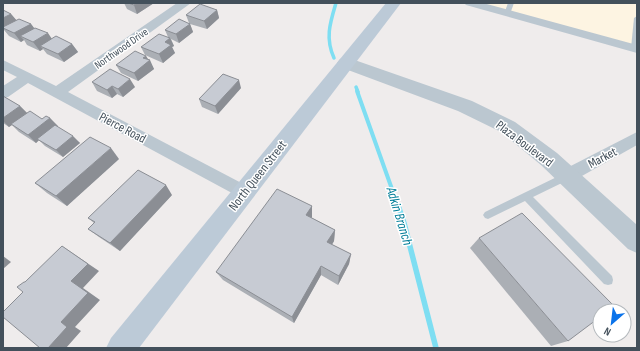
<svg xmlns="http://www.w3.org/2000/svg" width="640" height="351" font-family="'Sofia Sans Condensed',sans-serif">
  <rect width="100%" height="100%" fill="#efecec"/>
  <polygon fill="#fdf4e2" points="470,3 637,3 637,49"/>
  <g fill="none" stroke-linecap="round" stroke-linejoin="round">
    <g stroke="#7edef2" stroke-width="3.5">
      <path d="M334,58C325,38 330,23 336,3"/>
      <polyline points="356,87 358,92"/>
    </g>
    <polyline stroke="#7edef2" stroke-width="4" points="357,91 398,206"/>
    <polyline stroke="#7edef2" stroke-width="5.5" points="398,205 404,223 436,348"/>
    <g fill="#bbc7d0" fill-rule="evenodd">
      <polygon points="508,3 514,3 510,14 507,16 504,14"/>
      <polygon points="637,16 637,49 634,50 631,48 634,18"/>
      <polygon points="567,172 570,173 572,176 570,179 533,197 612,276 613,280 612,284 608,285 604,284 525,201 488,219 485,218 483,215 485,212"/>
    </g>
    <g fill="#bbc7d0" fill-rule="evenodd">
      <polygon points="177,3 191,3 68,92 249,187 252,192 249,197 243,199 28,83 8,97 3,98 3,86 17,77 3,70 3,60 56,86"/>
      <polygon points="464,3 483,3 637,45 637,53 466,5"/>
      <polygon points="637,132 637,145 573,181 567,183 561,181 558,176 561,171"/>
    </g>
    <polygon fill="#bbc7d0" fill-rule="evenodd" points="346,57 472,101 515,122 557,153 637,225 637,253 628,249 541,165 501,132 458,111 340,67 337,63 340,59"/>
    <polygon fill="#bccad7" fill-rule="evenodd" points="386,3 401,3 139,348 106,348 111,338"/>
  </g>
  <g fill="#abafb5">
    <polygon points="124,3 154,3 137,14 127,9"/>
    <polygon points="3,10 11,14 16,20 31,24 34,28 52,39 72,44 78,52 64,62 47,54 43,49 40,51 27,45 24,40 21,42 9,36 4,30 3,30"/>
    <polygon points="217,10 219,18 207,29 190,24 193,32 179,43 171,39 174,46 172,47 175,53 163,63 145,55 141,47 168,37 165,30 189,23 186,15"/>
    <polygon points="146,56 154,69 138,81 121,73 116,65"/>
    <polygon points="92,82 135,87 123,97 117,94 112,98 97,91"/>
    <polygon points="241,88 218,114 202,107 199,99"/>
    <polygon points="3,96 20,106 27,113 42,119 50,118 57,127 80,143 63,157 45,146 39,140 36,143 19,132 12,125 9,127 3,123"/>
    <polygon points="119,159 67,206 47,193 35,183"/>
    <polygon points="172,195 120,251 99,237 88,229 94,223 88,218"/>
    <polygon points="312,206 312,218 335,230 334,241 332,245 351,254 349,264 338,285 321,275 294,323 223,280 216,272"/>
    <polygon points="479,238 568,341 551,346 470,248"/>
  </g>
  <g fill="#8b8e94">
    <polygon points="137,3 154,3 137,14 134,5"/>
    <polygon points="217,10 219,18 207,29 204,21"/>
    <polygon points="11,14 18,22 3,28 3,18"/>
    <polygon points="31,24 37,32 20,36 24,40 21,42 14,33"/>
    <polygon points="190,24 193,32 179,43 176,34"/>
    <polygon points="48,33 54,42 40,46 43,49 40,51 33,42"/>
    <polygon points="170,38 174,46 172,47 175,53 163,63 159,54 165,42"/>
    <polygon points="72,44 78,52 64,62 58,54"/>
    <polygon points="146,56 149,61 150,60 154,69 138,81 134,73 143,58"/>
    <polygon points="130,79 135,87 123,97 118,89"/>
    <polygon points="239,80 241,88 218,114 215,106"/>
    <polygon points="112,86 117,94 112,98 107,90"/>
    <polygon points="20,106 28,114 9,127 3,121 3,118"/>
    <polygon points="50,118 58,126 39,140 37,139 39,140 36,143 28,135"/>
    <polygon points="73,136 80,143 63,157 56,150"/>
    <polygon points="111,148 119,159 67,206 56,196"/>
    <polygon points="166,185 172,195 120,251 110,243"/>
    <polygon points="312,206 312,217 306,226 306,215"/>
    <polygon points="335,230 334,241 327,252 327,242"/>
    <polygon points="62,246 99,271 83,288 100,300 75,327 81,331 66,348 48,348 61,322"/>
    <polygon points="351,254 349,264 338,285 339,276"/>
    <polygon points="3,256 11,262 3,269"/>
    <polygon points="321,266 321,275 294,323 292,317"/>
  </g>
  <g fill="#c7cbd3" stroke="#8b8e94">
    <polygon points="128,3 137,3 134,5"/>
    <polygon points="200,4 217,10 204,21 186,15"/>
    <polygon points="3,10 11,14 3,18"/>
    <polygon points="19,19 31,24 14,33 3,28 3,27"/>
    <polygon points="179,19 190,24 176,34 165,30"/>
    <polygon points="35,28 48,33 33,42 20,36"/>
    <polygon points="159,34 170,38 165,42 171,45 159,54 141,47"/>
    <polygon points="56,36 72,44 58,54 40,46"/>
    <polygon points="135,51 146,56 143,58 150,60 134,73 116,65"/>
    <polygon points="110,69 130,79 118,89 112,86 107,90 92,82"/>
    <polygon points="223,74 239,80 215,106 199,99"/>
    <polygon points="3,96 20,106 3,118"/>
    <polygon points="30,111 42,119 46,116 50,118 28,135 11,124"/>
    <polygon points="55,125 73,136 56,150 37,139"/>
    <polygon points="90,137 111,148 56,196 35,183"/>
    <polygon points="138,170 166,185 110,243 88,229 95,222 88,218"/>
    <polygon points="277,189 312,206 306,215 335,230 327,242 351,254 339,276 321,266 292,317 216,272"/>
    <polygon points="522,213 614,306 607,311 600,311 600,317 568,341 479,238"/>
    <polygon points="62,246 88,264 71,281 88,293 61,322 67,327 48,348 40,348 3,317 3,312 23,292 17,287 24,282 25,282"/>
  </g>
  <g text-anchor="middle" stroke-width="3" stroke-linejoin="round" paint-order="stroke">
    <g font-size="11" fill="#43505b" stroke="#fff">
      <text transform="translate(121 48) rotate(-35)" y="4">Northwood Drive</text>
    </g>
    <g font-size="13" fill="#43505b" stroke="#fff">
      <text transform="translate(123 127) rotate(28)" y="5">Pierce Road</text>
      <text transform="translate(525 143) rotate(37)" y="5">Plaza Boulevard</text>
      <text transform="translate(602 157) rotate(-28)" y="5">Market</text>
      <text transform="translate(257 175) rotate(-52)" y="5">North Queen Street</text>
    </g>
    <g font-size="14" font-style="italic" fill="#037e98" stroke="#fff">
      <text transform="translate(400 216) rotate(73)" y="5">Adkin Branch</text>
    </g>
  </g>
  <rect width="640" height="351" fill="none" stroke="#43505b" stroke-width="8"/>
  <g transform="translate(612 323) rotate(208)"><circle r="19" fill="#ffffff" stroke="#b4b9bd"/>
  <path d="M0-3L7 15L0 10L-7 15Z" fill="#0b73ea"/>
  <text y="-6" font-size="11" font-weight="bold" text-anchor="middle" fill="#43505b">N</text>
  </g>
</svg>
